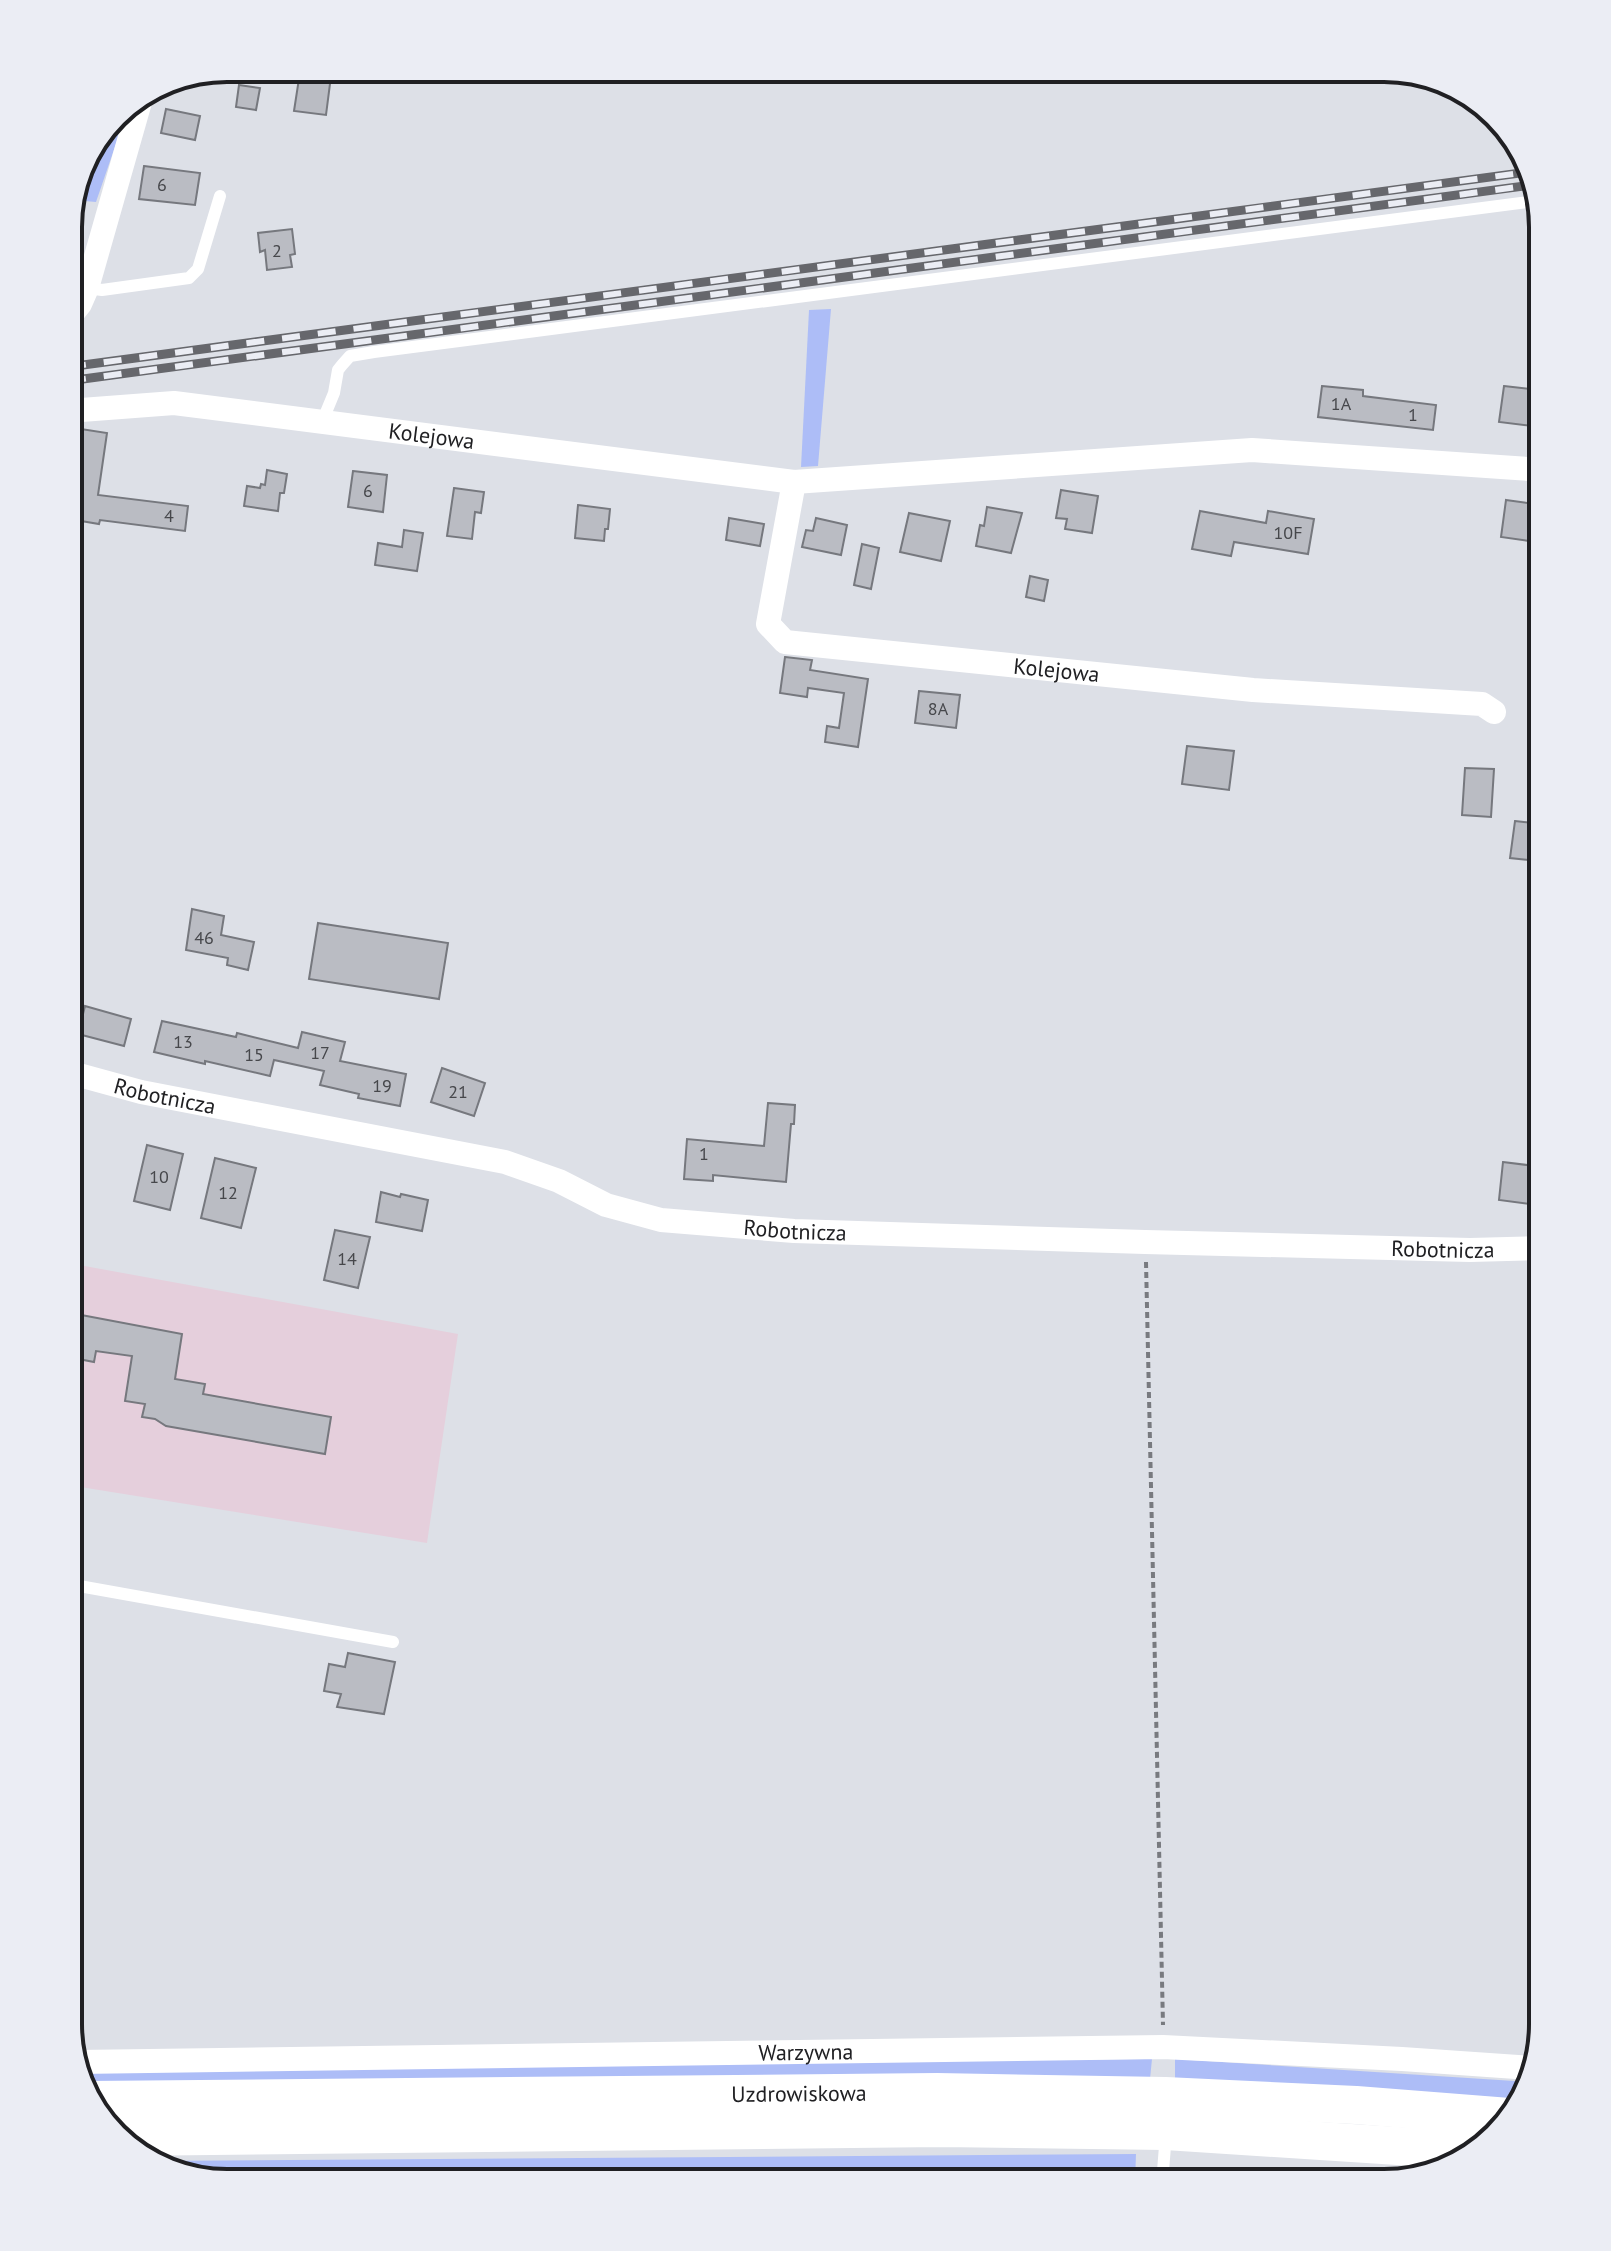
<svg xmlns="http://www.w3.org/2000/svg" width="1611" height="2251" font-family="'PT Sans',sans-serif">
  <rect width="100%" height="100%" fill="#dde0e7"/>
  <polygon fill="#e5cfdc" points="68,1263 458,1334 427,1543 68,1485"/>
  <g fill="#adbdf7">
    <polygon points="130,103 96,202 73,200 84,157 122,108"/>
    <polygon points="831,309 818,466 801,467 809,310"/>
    <polygon points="1152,2059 1150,2079 84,2085 80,2068"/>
    <polygon points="1175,2059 1528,2082 1522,2104 1175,2080"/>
    <polygon points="1136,2154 1135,2183 217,2183 147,2161"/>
  </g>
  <g fill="#babcc3" stroke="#76787e" stroke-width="2">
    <polygon points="300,72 331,76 326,115 294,111"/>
    <polygon points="239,85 260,88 256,110 236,107"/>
    <polygon points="166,109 200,116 195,140 161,133"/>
    <polygon points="144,166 200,173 195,205 139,199"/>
    <polygon points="292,229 295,254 290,255 292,267 267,270 265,250 260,252 258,233"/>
    <polygon points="1322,386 1363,390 1363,396 1436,405 1433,430 1318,417"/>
    <polygon points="1504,386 1538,390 1533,426 1499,422"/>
    <polygon points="68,427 107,433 98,495 188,506 185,531 100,520 99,524 69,519 74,485 68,484"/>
    <polygon points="267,470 287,474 284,493 280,493 278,511 244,506 247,486 260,488 261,484 265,485"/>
    <polygon points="353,471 387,475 383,512 348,507"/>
    <polygon points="454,488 484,492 481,513 475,512 472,539 447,536"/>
    <polygon points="1061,490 1098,496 1092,533 1065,529 1067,519 1056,518"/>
    <polygon points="1506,500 1541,505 1536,542 1501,537"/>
    <polygon points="578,505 610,509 608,529 605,529 604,541 575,538"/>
    <polygon points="987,507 1022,513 1011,553 976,546 980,525 984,526"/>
    <polygon points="1200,511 1266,523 1268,511 1314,519 1308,554 1234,542 1231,556 1192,549"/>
    <polygon points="909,513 950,521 941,561 900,552"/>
    <polygon points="729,518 764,524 760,546 726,540"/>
    <polygon points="816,518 847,525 841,555 802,547 806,530 813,531"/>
    <polygon points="404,530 423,533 417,571 375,565 378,543 402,547"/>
    <polygon points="862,544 879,548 871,589 854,585"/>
    <polygon points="1030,576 1048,580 1044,601 1026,597"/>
    <polygon points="785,657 812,660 810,670 868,679 858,747 825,742 827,726 839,728 844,693 808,688 807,697 780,693"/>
    <polygon points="919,691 960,695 956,728 915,723"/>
    <polygon points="1187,746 1234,751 1229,790 1182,784"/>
    <polygon points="1465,768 1494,769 1491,817 1462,815"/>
    <polygon points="1515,821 1542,824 1538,861 1510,858"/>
    <polygon points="192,909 224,916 221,935 254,942 248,970 227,965 228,958 186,950"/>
    <polygon points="318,923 448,943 439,999 309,979"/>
    <polygon points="85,1006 131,1019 124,1046 78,1034"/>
    <polygon points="162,1021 236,1037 237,1033 298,1048 302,1032 345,1042 340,1061 406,1074 400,1106 358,1098 359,1094 320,1085 324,1071 274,1060 270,1076 205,1061 205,1064 154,1052"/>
    <polygon points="442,1068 485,1083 474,1116 431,1102"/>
    <polygon points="768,1103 795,1105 794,1124 791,1124 786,1182 713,1175 713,1181 684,1179 687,1139 764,1146"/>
    <polygon points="147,1145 183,1154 170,1210 134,1201"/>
    <polygon points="215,1158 256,1168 241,1228 201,1218"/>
    <polygon points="1503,1162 1543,1167 1538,1205 1499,1200"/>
    <polygon points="381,1192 400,1197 401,1194 428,1200 422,1231 376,1222"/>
    <polygon points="335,1230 370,1237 358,1288 324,1280"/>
    <polygon points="76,1314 182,1334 175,1379 205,1384 203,1394 331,1417 325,1454 166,1426 155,1419 142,1417 145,1404 125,1401 132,1356 96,1351 94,1362 68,1357"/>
    <polygon points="348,1653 395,1662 384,1714 337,1707 341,1694 324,1691 329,1664 345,1667"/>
  </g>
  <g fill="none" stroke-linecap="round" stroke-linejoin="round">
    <polyline stroke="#787a7f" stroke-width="4" stroke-dasharray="6 4" stroke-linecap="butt" points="1146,1262 1163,2025"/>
    <g stroke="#fff" stroke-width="12">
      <polyline points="87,288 102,290 189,278 198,269 220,196"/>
      <polyline points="322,422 334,393 338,370 342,365 350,356 374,352 1536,201"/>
      <polyline points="68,1584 393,1642"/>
      <polyline points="1162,2183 1166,2134"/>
    </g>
    <g stroke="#fff" stroke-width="24">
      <polyline points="68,319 80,304 87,288 142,95"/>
      <path id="s1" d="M68,411L174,403L794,482L1252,450L1543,470"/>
      <path id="s2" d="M794,482L768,624L785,642L1253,690L1482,704L1494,712"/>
      <path id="s3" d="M68,1072L141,1092L505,1162L559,1181L606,1205L661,1220L794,1231L1145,1242L1470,1250L1543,1248"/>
      <path id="s4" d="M78,2062L1163,2047L1402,2059L1531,2068"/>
    </g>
    <g stroke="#fff" stroke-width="38">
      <path id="s5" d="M89,2100L937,2092L1165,2096L1356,2105L1509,2117"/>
      <polyline points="123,2137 941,2128 1166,2131 1475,2151"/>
    </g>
    <g stroke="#66676c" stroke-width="9">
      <g id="rail">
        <polyline points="68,367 1528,172"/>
        <polyline points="68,381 1532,185"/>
      </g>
    </g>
    <use href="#rail" stroke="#ebedf4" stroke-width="6" stroke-dasharray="18" stroke-linecap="butt"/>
  </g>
  <g text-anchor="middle" stroke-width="6" stroke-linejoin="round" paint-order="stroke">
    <g font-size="18" fill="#46474b">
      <text x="162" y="191">6</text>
      <text x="277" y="257">2</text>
      <text x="1341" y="410">1A</text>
      <text x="1413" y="421">1</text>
      <text x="368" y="497">6</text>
      <text x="169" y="522">4</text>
      <text x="1288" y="539">10F</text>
      <text x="938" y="715">8A</text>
      <text x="204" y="944">46</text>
      <text x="183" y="1048">13</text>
      <text x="320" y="1059">17</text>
      <text x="254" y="1061">15</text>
      <text x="382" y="1092">19</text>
      <text x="458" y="1098">21</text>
      <text x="704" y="1160">1</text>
      <text x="159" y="1183">10</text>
      <text x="228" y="1199">12</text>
      <text x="347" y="1265">14</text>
    </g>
    <g font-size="22" fill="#202023" stroke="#ebedf4">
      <text dy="8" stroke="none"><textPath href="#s1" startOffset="366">Kolejowa</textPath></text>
      <text dy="8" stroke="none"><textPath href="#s2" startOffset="442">Kolejowa</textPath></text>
      <text dy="8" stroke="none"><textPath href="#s3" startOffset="100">Robotnicza</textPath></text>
      <text dy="8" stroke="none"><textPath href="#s3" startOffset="748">Robotnicza</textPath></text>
      <text dy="8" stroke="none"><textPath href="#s3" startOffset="1396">Robotnicza</textPath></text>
      <text dy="8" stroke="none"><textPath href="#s4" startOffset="728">Warzywna</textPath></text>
      <text dy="8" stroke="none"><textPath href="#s5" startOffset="710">Uzdrowiskowa</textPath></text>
    </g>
  </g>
  <path d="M0 0H1611V2251H0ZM227 82H1384A145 145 0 0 1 1529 227V2024A145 145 0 0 1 1384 2169H227A145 145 0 0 1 82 2024V227A145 145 0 0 1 227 82Z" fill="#ebedf4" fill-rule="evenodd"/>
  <path fill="none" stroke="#202023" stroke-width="4" d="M227 82H1384A145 145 0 0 1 1529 227V2024A145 145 0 0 1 1384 2169H227A145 145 0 0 1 82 2024V227A145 145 0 0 1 227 82Z"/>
</svg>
